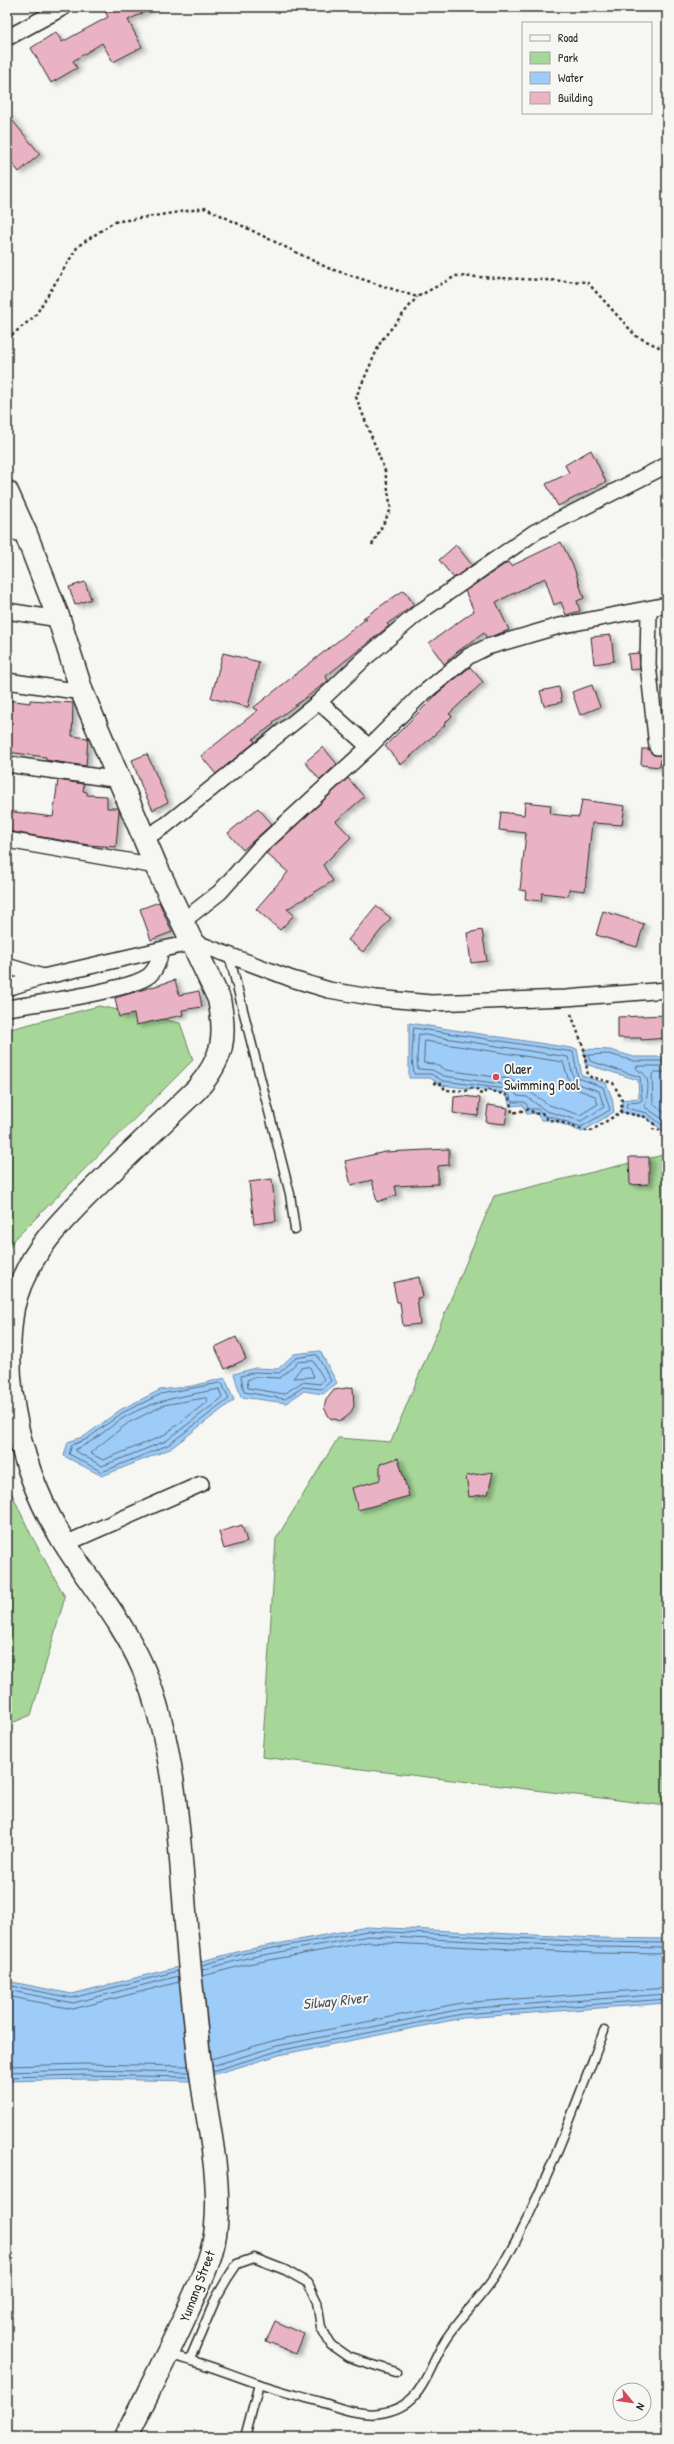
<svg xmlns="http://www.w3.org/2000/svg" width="674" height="2444" font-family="'Patrick Hand',sans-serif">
  <defs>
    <filter id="shadow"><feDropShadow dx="4.5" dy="2.5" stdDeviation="2" flood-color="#0004"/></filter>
  </defs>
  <rect width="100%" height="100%" fill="#f6f6f2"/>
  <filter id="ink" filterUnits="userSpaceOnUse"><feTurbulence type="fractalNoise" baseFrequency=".025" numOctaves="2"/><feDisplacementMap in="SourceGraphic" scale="8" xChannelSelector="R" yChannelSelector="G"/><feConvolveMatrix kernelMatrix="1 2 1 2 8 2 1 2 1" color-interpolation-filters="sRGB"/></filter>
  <g filter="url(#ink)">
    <g fill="#a7d798" stroke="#698162">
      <polygon points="99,1006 180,1023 193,1060 12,1242 7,1252 7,1030"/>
      <polygon points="667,1154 667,1806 262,1757 276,1539 338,1438 391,1442 494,1196"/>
      <polygon points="7,1483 31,1535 65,1597 31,1715 7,1725"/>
    </g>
    <g fill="#9dccf8" stroke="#6f8ca6">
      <polygon points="409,1023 577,1049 582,1076 606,1083 612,1098 614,1112 582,1132 552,1120 541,1120 536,1113 527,1114 523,1105 510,1106 506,1093 441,1085 430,1078 409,1078"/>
      <polygon points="584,1049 610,1050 634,1057 667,1057 667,1134 645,1117 621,1112 622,1100 639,1098 638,1080 585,1064"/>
      <polygon points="320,1351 337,1383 323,1394 304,1391 286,1403 241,1397 234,1374 255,1368 278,1369 294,1354"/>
      <polygon points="225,1378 234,1400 170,1449 102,1476 64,1456 68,1442 85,1436 120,1410 160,1390 192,1386"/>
      <polygon points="367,1927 597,1938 667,1939 667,2003 463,2018 279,2055 192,2081 86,2079 7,2081 7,1981 72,1994 245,1950"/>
    </g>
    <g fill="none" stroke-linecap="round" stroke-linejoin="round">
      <g stroke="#596b7d" stroke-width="1">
        <polygon points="414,1028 573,1052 578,1078 603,1087 610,1110 581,1127 553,1117 544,1116 538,1109 529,1109 525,1102 513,1102 506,1089 443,1081 431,1074 414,1074 412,1059"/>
        <polygon points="419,1034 568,1057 575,1083 599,1091 604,1107 581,1121 546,1111 527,1097 517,1096 513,1088 508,1085 444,1076 432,1070 418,1069 417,1059"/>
        <polygon points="425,1041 563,1062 571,1087 595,1096 598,1104 580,1115 549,1105 530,1092 521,1090 516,1083 509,1079 446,1070 434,1064 424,1063"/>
        <polyline points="667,1061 634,1061 609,1054 588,1055 590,1061 640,1077 642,1100 639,1102 627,1103 626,1108 647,1113 667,1129"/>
        <path d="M667,1066H637L636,1068C638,1071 641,1071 643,1073C652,1080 646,1099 645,1107L667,1122"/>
        <polyline points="667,1072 654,1072 652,1074 653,1104 667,1115"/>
        <polygon points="317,1355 331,1381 322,1389 303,1387 285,1399 244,1392 241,1376 255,1372 279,1373 296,1358"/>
        <polygon points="313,1361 324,1379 320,1384 302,1382 284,1394 248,1388 247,1380 256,1377 280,1378 298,1362"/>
        <polygon points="310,1367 314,1377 293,1378 301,1368"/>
        <polygon points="222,1383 229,1399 168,1445 102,1472 69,1454 72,1445 87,1439 122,1413 161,1394"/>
        <path d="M219,1389L222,1398L166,1441L102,1466L75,1451L76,1449C95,1442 108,1427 125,1417C156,1399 185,1396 219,1389Z"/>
        <polygon points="206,1398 208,1401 163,1436 103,1460 90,1453 128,1423 164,1405"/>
        <polyline points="202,1965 246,1953 367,1931 597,1942 667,1943"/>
        <polyline points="202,1970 247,1958 368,1936 597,1947 667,1948"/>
        <polyline points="203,1976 248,1964 368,1942 596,1953 667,1954"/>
        <polyline points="7,1985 72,1998 178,1971"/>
        <polyline points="7,1990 73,2003 179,1976"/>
        <polyline points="7,1996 73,2009 179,1982"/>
        <polyline points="211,2059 276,2040 461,2003 667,1988"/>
        <polyline points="7,2066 86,2064 188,2066"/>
        <polyline points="212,2066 277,2046 462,2009 667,1994"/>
        <polyline points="213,2071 278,2051 462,2014 667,1999"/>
        <polyline points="7,2072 86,2070 189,2072"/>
        <polyline points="7,2077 86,2075 189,2077"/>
      </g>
    </g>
    <g fill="#eab2c5" stroke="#2b2b2b" filter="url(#shadow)">
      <polygon points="103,7 155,7 128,20 142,47 113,62 102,43 73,61 77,68 51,83 31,48 56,32 62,42 108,17"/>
      <polygon points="7,114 40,154 19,172 7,157"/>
      <polygon points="591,450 606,482 558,506 546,484 569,473 565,465"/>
      <polygon points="561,542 574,568 584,598 577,601 580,611 566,615 561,602 554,605 545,578 496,602 509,630 487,638 484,633 457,652 444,664 429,643 474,611 465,591 508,562 511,566"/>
      <polygon points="456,545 472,565 454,578 439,560"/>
      <polygon points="85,582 91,599 75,605 69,587"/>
      <polygon points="404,590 414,605 387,624 389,626 326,676 328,681 273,722 274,724 253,739 255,742 216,774 201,756 258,710 253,708 367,618 363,618"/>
      <polygon points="611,635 614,661 594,664 591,637"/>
      <polygon points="223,653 259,662 248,707 211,698"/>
      <polygon points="639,653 640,669 630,670 628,654"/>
      <polygon points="470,667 483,682 449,714 452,716 444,724 445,725 401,765 385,746 439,692"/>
      <polygon points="592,685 600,707 580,715 572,692"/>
      <polygon points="559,687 562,702 544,706 540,691"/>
      <polygon points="7,700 30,703 30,700 73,703 72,736 88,738 86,766 46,760 46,757 7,752"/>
      <polygon points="323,747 337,764 320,780 305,762"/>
      <polygon points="642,749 648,749 654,755 661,755 660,767 641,765"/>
      <polygon points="147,754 168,802 153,810 143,790 132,760"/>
      <polygon points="348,778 364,797 336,821 351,837 323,865 333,881 287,909 294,915 280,930 256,909 288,872 266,853"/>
      <polygon points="58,780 84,784 83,791 87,792 87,795 107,796 107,808 118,808 119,810 116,847 89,845 7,831 7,811 53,817"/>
      <polygon points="582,800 625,806 622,825 592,823 585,891 569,889 568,896 542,893 541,901 525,899 526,891 520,890 526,833 499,830 501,812 524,815 525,802 551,805 550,814 579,817"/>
      <polygon points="258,808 272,824 243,850 228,833"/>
      <polygon points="159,902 172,932 151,940 140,909"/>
      <polygon points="376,906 391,918 363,952 348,940"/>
      <polygon points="603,911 644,924 637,947 596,935"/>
      <polygon points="482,930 487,961 471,963 467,933"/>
      <polygon points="175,980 179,995 199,991 202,1007 182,1010 183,1015 136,1025 134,1014 119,1017 115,998"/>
      <polygon points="667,1015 667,1038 641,1040 641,1038 618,1038 618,1017"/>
      <polygon points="463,1096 480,1098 478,1116 453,1113 454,1097"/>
      <polygon points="488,1105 508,1108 505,1124 486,1122"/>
      <polygon points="449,1149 449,1165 438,1166 438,1184 395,1186 397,1195 377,1202 372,1180 351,1185 345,1161 385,1152"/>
      <polygon points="629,1157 649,1157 649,1184 630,1185"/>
      <polygon points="272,1179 276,1221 254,1224 249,1182"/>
      <polygon points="419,1277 423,1297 417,1298 420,1324 403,1326 400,1302 397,1302 393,1283"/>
      <polygon points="236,1337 246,1359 225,1369 215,1347"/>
      <polygon points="353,1387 354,1406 350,1414 341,1421 330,1418 324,1408 326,1400 334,1390"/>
      <polygon points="398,1458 409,1496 358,1510 352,1488 380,1480 380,1464"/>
      <polygon points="493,1472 488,1494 469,1497 466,1476"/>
      <polygon points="242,1525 247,1542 224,1549 219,1532"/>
      <polygon points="275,2321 304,2334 296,2354 266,2341"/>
    </g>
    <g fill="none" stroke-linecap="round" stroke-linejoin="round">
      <g stroke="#2b2b2b" stroke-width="11">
        <g id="lane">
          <polyline points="229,955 290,1194 295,1230"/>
          <path d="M169,2355C200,2361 229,2374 259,2384C279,2391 300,2396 321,2402C339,2408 360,2416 380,2413C424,2407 426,2371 446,2339C464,2312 489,2290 505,2261C546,2188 574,2109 604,2031"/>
          <polyline points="190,2359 216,2298 227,2279 237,2264 254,2258 285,2270 308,2283 317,2302 321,2327 331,2345 348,2357 396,2372"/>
          <polyline points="245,2437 259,2384"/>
        </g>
      </g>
      <g stroke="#2b2b2b" stroke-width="18">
        <g id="street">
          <polyline points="7,38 64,7"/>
          <polyline points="7,531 26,534"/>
          <polyline points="649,610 648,664 657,747"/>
          <polyline points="7,611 59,619"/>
          <polyline points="7,681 82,692"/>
          <polyline points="319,702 369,747 420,696 469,656 487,647 559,626 667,605"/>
          <polyline points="7,764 120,780"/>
          <polyline points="145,838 166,825 319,702 364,659 417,614 535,532 667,465"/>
          <polyline points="7,840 156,866"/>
          <polyline points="183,921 220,892 260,847 369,747"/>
          <polyline points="7,966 43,977"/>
          <polyline points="7,988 43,977 194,942 292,979 329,990 376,998 431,1003 566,998 667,990"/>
          <path d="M7,1008C42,1003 77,998 112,989C124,986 136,984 147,977C155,972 160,960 160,951"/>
          <polyline points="65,1544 201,1484"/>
        </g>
      </g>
      <g stroke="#2b2b2b" stroke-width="25">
        <path id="secondary" d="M7,492L26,534L59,619L82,692L156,866L219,999C227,1038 223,1059 197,1089C170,1115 143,1141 116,1167C75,1207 26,1249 13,1308C0,1387 22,1476 64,1542C91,1585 123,1622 143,1668C183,1761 180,1889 192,1990C196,2027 199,2064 205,2101C212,2141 220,2185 216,2226C214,2254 202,2278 191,2303C171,2349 148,2392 126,2437"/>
      </g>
      <g stroke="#2b2b2b" stroke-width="2.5" stroke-dasharray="3 3" stroke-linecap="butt">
        <polyline points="7,339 35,316 78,246 114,222 206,208 328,268 417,297 456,276 587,282 636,336 667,351"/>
        <polyline points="372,545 391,509 385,471 356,397 381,341 417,297"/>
        <polyline points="571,1014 584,1049 588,1076 613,1083 622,1100 621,1112 645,1117 654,1124 653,1129 657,1131 661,1129 667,1134"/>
        <polyline points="433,1083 442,1084 445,1090 466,1091 470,1088 477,1089 478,1093 484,1094 486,1089 509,1096 512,1113 530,1109 534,1114 542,1113 548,1120 558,1121 589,1132 621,1112"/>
        <polyline points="7,2429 13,2437"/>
      </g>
      <use href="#lane" stroke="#f6f6f2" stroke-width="8"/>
      <use href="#street" stroke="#f6f6f2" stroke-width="15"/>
      <use href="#secondary" stroke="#f6f6f2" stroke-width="22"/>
    </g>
  </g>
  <circle fill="#d1495b" stroke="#f6f6f2" stroke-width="1.5" cx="496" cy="1077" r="4"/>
  <g text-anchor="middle" stroke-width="4" stroke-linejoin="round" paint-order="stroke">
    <g font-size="14" fill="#2b2b2b" stroke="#f6f6f2" text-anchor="start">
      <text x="504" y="1074">Olaer<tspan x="504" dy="16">Swimming Pool</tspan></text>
    </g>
    <g font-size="14" fill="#2b2b2b" stroke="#f6f6f2">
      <text transform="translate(197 2286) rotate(-69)" y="5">Yumang Street</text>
    </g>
    <g font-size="15" font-style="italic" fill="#48535e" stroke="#f6f6f2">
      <text transform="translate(335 2001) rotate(-6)" y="5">Silway River</text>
    </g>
  </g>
  <rect width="674" height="2444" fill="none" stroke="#f6f6f2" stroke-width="24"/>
  <rect x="12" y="12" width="650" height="2420" fill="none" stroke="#2b2b2b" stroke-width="1.5" filter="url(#ink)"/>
  <rect x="522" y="22" width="130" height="92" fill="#f6f6f2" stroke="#a5a5a2"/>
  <rect x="530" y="35" width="20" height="6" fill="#f6f6f2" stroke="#a5a5a2"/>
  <text x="558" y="42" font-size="12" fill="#2b2b2b">Road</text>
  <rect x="530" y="52" width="20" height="12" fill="#a7d798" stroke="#a5a5a2"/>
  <text x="558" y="62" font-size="12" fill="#2b2b2b">Park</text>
  <rect x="530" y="72" width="20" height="12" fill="#9dccf8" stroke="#a5a5a2"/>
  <text x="558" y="82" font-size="12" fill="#2b2b2b">Water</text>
  <rect x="530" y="92" width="20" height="12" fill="#eab2c5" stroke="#a5a5a2"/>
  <text x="558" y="102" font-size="12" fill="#2b2b2b">Building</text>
  <g transform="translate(632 2402) rotate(119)"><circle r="19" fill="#f6f6f2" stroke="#a5a5a2"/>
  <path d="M0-3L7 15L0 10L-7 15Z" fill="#d1495b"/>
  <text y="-6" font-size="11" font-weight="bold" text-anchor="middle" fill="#2b2b2b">N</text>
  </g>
</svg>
